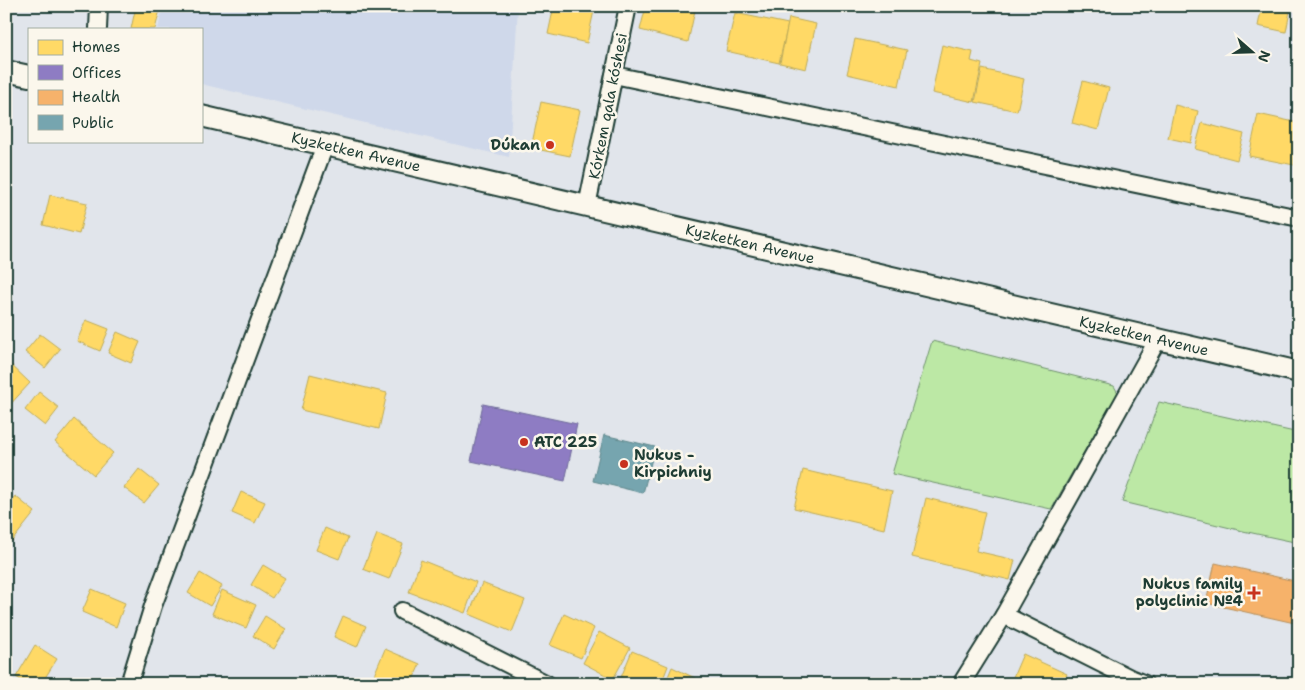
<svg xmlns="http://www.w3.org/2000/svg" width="1305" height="690" font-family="'Shantell Sans',sans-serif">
  <rect width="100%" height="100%" fill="#e1e5eb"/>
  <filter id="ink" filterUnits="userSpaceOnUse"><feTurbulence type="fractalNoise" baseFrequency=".02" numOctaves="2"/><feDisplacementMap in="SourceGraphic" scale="10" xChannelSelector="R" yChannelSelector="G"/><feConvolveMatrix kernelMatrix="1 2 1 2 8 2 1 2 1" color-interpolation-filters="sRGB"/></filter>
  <g filter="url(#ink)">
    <polygon fill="#cfd8ea" points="163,6 518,6 509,157 201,84 201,29 158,29"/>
    <g fill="#bce8a5" stroke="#6e926c">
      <polygon points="932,341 1114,386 1118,393 1051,509 892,474"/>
      <polygon points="1159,402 1299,433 1299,543 1243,531 1122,502"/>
    </g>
    <g fill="#ffd966" stroke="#bcaa57">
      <polygon points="136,6 161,6 155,29 131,29"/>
      <polygon points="554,6 595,6 587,43 548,34"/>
      <polygon points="646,6 696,6 688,42 640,30"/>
      <polygon points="1262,6 1291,6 1286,32 1258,26"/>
      <polygon points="735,13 788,24 779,63 726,51"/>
      <polygon points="789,18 816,24 806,69 780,63"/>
      <polygon points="855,39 907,50 899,86 847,74"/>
      <polygon points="942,45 973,52 971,61 982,64 974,102 932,93"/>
      <polygon points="982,69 1024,79 1017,111 975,102"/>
      <polygon points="1083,81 1109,88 1098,130 1072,123"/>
      <polygon points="541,102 580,110 570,156 531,148"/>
      <polygon points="1175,105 1198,111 1191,143 1168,138"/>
      <polygon points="1258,114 1299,123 1299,166 1249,156"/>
      <polygon points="1202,123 1244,134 1237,160 1195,149"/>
      <polygon points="50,195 87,203 79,234 43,225"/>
      <polygon points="86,320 109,329 100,351 77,341"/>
      <polygon points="117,332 140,342 131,363 108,353"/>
      <polygon points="40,334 60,349 45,368 25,352"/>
      <polygon points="6,360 30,383 6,409"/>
      <polygon points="310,374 387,393 379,429 301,410"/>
      <polygon points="39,392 59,408 45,426 25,410"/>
      <polygon points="74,419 113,453 94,475 55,442"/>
      <polygon points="139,469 159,485 144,503 124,488"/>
      <polygon points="803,470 892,491 884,529 794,508"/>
      <polygon points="241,492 265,502 255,523 232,513"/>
      <polygon points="15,496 35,512 12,541 6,536 6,508"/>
      <polygon points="926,498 985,512 976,551 1015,560 1010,580 912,557"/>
      <polygon points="325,528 348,538 339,559 316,550"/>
      <polygon points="377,534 403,544 389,579 363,569"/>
      <polygon points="421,560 476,582 465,613 409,592"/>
      <polygon points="263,565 285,578 272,598 251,585"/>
      <polygon points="200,573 222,586 210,606 188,593"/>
      <polygon points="482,583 525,600 512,632 469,614"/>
      <polygon points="92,589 125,603 116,627 82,612"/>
      <polygon points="222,590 256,605 246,628 212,614"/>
      <polygon points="564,614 594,628 581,658 550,645"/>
      <polygon points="265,616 286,629 274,649 253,636"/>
      <polygon points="343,616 366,626 357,647 334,637"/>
      <polygon points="599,632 630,648 613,679 583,663"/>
      <polygon points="35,645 57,659 41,684 27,684 16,677"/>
      <polygon points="385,649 420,664 411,684 394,684 374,675"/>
      <polygon points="632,651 668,666 661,684 623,684 619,682"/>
      <polygon points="1023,654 1067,674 1063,684 1010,684"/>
      <polygon points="672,667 697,679 695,684 665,684"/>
    </g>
    <polygon fill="#8e7cc3" stroke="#6d6998" points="483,404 577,424 565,481 471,461"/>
    <polygon fill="#f6b26b" stroke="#b68f5a" points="1215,563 1299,582 1299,624 1206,603"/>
    <polygon fill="#76a5af" stroke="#5c868a" points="604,435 655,447 643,493 593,481"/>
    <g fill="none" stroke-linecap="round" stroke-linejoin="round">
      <g stroke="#1f3d34" stroke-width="20">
        <g id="minor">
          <polyline points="98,29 99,6"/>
          <polyline points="614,75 1299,218"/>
          <polyline points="587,206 628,6"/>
          <polyline points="402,611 547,684"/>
          <polyline points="1004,615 1130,678 1145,684"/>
          <polyline points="129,684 153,606 325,145"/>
          <polyline points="961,684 1004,615 1158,339"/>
        </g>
      </g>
      <g stroke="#1f3d34" stroke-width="24">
        <g id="tertiary">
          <polyline points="6,71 29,76"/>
          <polyline points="201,116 1299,372"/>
        </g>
      </g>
      <use href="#minor" stroke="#fbf7ec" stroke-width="16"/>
      <use href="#tertiary" stroke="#fbf7ec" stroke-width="20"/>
    </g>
  </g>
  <g fill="#c8321e" stroke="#fbf7ec" stroke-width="2">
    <circle cx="550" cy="145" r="5"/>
    <circle cx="524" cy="442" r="5"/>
    <circle cx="624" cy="464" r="5"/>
    <path d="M1251.5 585.5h5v5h5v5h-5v5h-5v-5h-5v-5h5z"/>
  </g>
  <g text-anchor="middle" stroke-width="5" stroke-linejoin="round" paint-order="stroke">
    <g font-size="15" fill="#1f3d34" stroke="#fbf7ec">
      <text transform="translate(608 106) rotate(-79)" y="5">Kórkem qala kóshesi</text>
      <text transform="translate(356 152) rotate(13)" y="5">Kyzketken Avenue</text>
      <text transform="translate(750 244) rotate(13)" y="5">Kyzketken Avenue</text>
      <text transform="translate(1144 336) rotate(13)" y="5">Kyzketken Avenue</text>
    </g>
    <g font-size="15" font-weight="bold" fill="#1f3d34" stroke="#fbf7ec" text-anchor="end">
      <text x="540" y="150">Dúkan</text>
      <text x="534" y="447" text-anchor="start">АТС 225</text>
      <text x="634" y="460" text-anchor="start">Nukus -<tspan x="634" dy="17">Kirpichniy</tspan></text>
      <text x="1243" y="589">Nukus family<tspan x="1243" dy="17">polyclinic №4</tspan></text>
    </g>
  </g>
  <rect width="1305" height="690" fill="none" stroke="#fbf7ec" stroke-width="25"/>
  <rect x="12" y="12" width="1280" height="665" fill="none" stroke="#1f3d34" stroke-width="2" filter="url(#ink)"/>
  <rect x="28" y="28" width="175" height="115" fill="#fbf7ec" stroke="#a3ada2"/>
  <rect x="38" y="40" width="25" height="15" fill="#ffd966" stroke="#a3ada2"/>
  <text x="72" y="52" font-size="15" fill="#1f3d34">Homes</text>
  <rect x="38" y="65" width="25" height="15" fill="#8e7cc3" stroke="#a3ada2"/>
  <text x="72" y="78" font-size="15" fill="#1f3d34">Offices</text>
  <rect x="38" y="90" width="25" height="15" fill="#f6b26b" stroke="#a3ada2"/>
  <text x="72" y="102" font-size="15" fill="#1f3d34">Health</text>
  <rect x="38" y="115" width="25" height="15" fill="#76a5af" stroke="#a3ada2"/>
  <text x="72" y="128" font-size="15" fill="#1f3d34">Public</text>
  <g transform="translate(1252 52) rotate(110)" stroke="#fbf7ec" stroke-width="4" paint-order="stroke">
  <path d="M0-4L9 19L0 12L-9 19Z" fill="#1f3d34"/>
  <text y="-8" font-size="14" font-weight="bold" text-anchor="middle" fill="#1f3d34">N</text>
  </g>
</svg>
